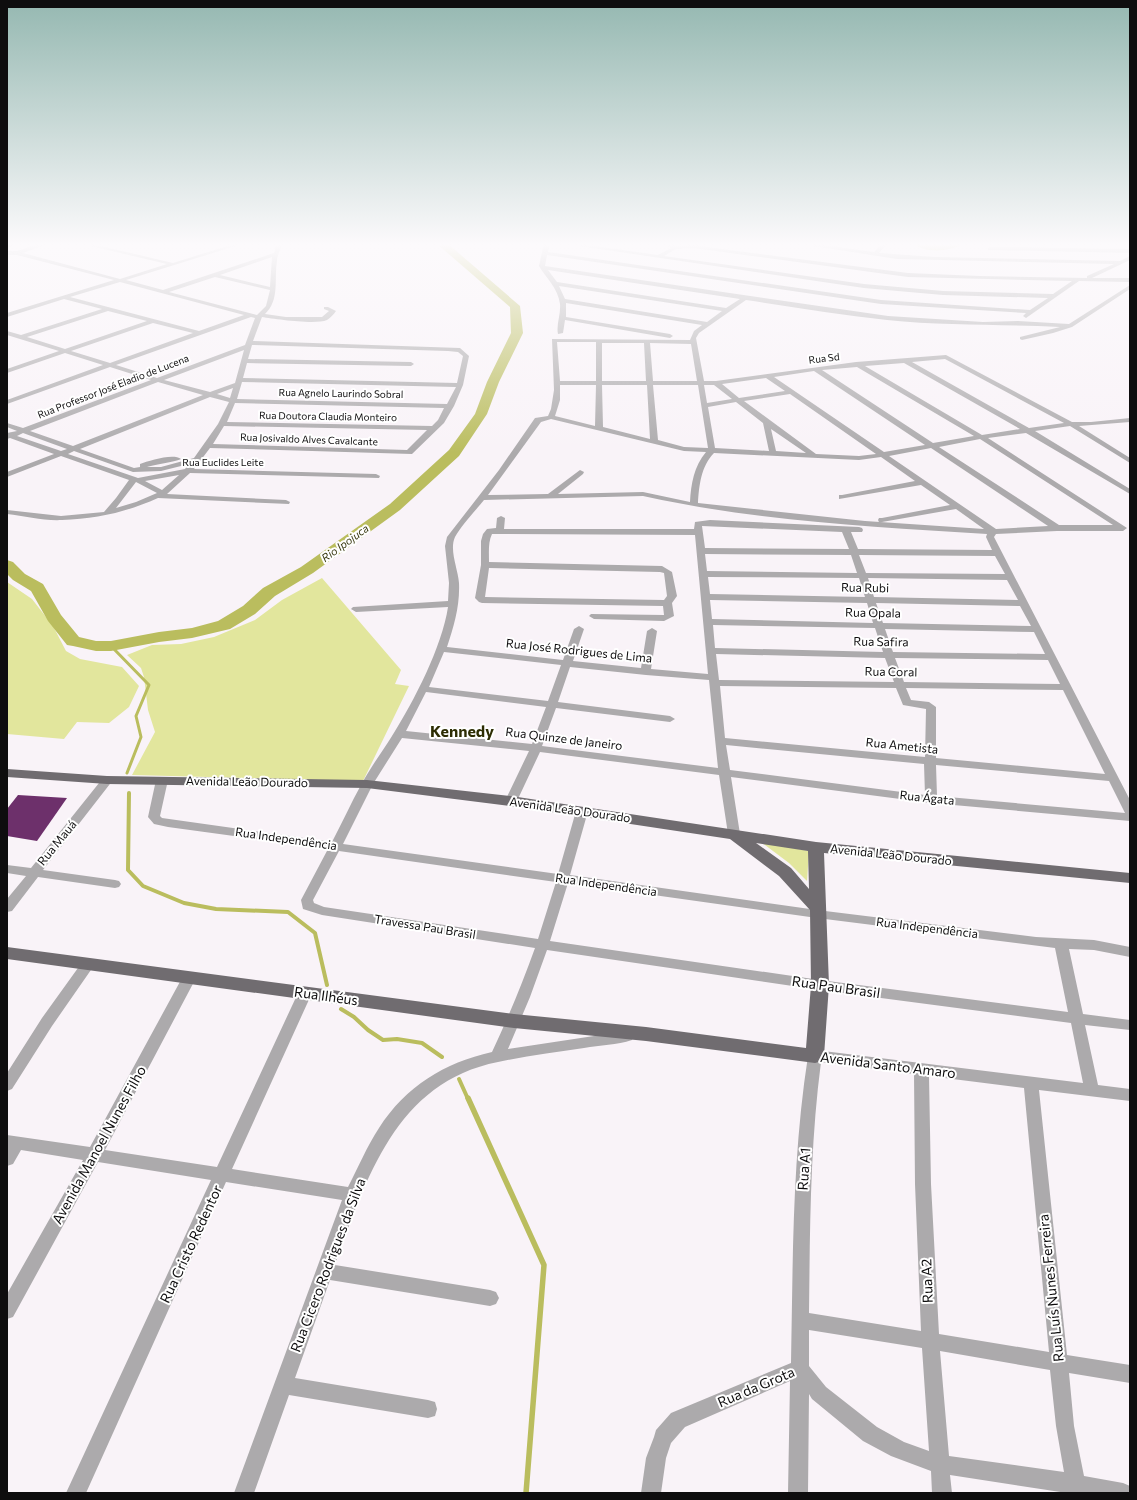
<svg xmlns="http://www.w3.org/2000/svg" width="1137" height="1500" font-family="Commissioner,sans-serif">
  <rect width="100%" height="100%" fill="#f9f3f8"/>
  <g fill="#e2e69d">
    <polygon points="322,578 401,670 395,684 409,686 363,781 132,775 155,732 148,710 144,677 141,668 127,655 152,645 181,644 214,637 255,620 282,600"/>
    <polygon points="7,582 32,599 53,626 66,651 80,659 122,667 139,686 129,707 109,723 77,722 64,739 7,734"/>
    <polygon points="761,842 809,851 807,881 789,863"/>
  </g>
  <path fill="#babd5e" d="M912,243H960L961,245C947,252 924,253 912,243Z"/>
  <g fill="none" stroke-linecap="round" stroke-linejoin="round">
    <polyline stroke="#babd5e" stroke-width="3" points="111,646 149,685 136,716 141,737 127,773"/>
    <g stroke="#babd5e" stroke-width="4">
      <polyline points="129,793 128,870 143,886 184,903 216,909 288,912 315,933 327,985"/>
      <polyline points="341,1009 354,1017 368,1030 383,1040 397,1039 422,1043 442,1057"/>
      <polyline points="459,1079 468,1099"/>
    </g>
    <polyline stroke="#babd5e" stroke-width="5.5" points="468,1098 544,1265 526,1493"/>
    <polygon fill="#babd5e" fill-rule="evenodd" points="436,243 447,243 520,306 523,333 499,382 487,414 459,456 400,510 313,573 275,596 255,614 230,629 192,638 159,642 111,651 96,651 73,646 67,645 48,621 31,591 13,580 7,574 7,560 13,562 25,574 43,584 61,615 79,637 96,641 111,641 159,632 192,628 218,621 243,606 263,588 301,567 390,504 449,450 475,414 487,382 511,333 510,307"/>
  </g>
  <polygon fill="#6d306b" points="18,795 67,798 37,841 7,836 7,809"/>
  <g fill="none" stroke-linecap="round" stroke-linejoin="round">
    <g fill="#acaaac" fill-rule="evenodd">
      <path d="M42,243H50L23,253L120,279L167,264L78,243H88L173,263L237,243H245L126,280L163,290L274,253L277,243H283C281,249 277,255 277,261C274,279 280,300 265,314L286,317H322L329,311L324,309V307H328L336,311C334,314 330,318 327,320C315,325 275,319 262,317L253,341L460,348L469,356L463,385L454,406L444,423L412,454L210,448L194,469L376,474L380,476L379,478L190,473L167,494L286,500L290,502L289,504L158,498C127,512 96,519 62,520C44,521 25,516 7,514V510L61,516L104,512L116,498L129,480L61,456L7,477V472L54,454L10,438L7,439V433L17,431L7,427V423L23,428L151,380L110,367L7,404V400L103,365L65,353L7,373V369L59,351L7,335V331L21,335L102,309L64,299L7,317V313L114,280L17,255H7V251H17ZM272,257L270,287L220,275ZM215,277L270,290L266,306L257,315L169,292ZM120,282L244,315L199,331L70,297ZM108,311L147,321L65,349L27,337ZM251,317L255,318L245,345L157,378L116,365ZM153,323L193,333L110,363L71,351ZM252,345L448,351L458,352L463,356L457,383L243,378L247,363L411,366L414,364L411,362L248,359ZM244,350L235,383L210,392L164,380ZM158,382L203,395L73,446L30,431ZM242,382L456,387L447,404L237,399ZM233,388L230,398L217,394ZM210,397L229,402L218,424L194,458L161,467H147C156,464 176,462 181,459C173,453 149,461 140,464V467L134,468L80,449ZM235,403L444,408L438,420L432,426L227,422ZM224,426L427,430L407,450L213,444ZM23,433L67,449L61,451L17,436ZM74,451L133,472L161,471L189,464L185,469L138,478L68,454ZM179,475L162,490L145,481ZM136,482L157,493L136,502L116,508Z"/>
      <path d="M544,243H550L548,252L881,300L1030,310L1048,298L943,295L864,288L559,243H573L658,255L671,248L662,243L682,246L701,243L699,246L908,273L980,276L1087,278V276L1114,264L897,259L794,243H808L874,252L882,243H888L879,253L935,257L1120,261L1130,256V260L1092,278H1130V282L1079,281L1026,318L1023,316L1026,313L881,304L547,255L545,266L888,316L983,322L1018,321L1069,324L1130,285V289L1072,327L1053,333L1022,340L1020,339V337L1060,327C1002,324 945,326 887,320C840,315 793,307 746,300L699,333L696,338L704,381H716L856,362L946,355L1072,422H1091L1130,418V422L1079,426L1130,458V463L1070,426L1035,431L1130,489V494L1026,433L988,438L1127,528L1123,531H1057L996,534L994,537L1130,800V821L931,803L731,777L740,834L738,837H730L728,834L719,775L540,752L517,801L515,804H507L505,801L529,751L402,738L373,784L343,844L558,874L576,811L578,808H586L588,811L570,875L817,910L1036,937L1094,940L1130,947V957L1094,950L1069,949L1083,1014L1130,1020V1030L1085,1025L1098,1085L1130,1089V1101L1039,1090L1067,1355L1130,1365V1383L1069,1373L1074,1426L1084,1476L1123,1483L1130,1486V1493H1067L950,1475L952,1493H932L931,1471L891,1456L863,1441L812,1399L809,1394L808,1493H788L790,1381L685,1427L671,1443L666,1458L661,1493H641L646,1458L654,1437L656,1430L671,1413L791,1363C793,1260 792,1158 808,1056L810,1052L815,1050L1083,1083L1071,1023L820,990L547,950L530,997L508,1049L627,1031L632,1032L634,1036L632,1040C617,1045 600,1045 584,1048C556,1052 526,1056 498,1062C396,1082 366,1179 335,1265L490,1290L496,1292L499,1298L496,1304L490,1306L330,1280L295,1378L428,1400L435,1402L437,1409L435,1416L428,1418L289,1395L254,1493H234L342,1200L226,1182L86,1493H66L211,1180L98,1162L13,1317L7,1319V1294L83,1160L21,1150L13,1164L7,1166V1135L90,1147L182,978L184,974L189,973L194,974L196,978L105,1150L217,1167L298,993L300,989L305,988L310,989L312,993L232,1169L348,1187C358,1168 367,1146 379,1128C406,1086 444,1063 492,1052C508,1018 522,984 535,948L322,915L303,909L301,900L328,849L168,827L154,824L148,817L156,780L158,778H166L168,780L160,816L162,818L332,842C342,823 351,803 361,785C370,768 382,752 392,736C414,701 442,647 448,607L356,612L351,609L353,607L448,601L449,583L445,546L447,537L499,470L535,418L548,416L551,409L554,390L552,339L690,340L694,331L702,325L566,303V317L670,334L673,336L670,338L565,320L563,333L558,334C556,325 561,314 560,304C558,288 546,278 539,266ZM676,249L693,248L908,277L1072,281L1053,294L943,291L864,284L664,256ZM548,270L740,299L726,308L557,282ZM559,286L722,311L707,322L565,299ZM557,342H596V381H560ZM602,343H644L646,381H602ZM650,343L691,344L697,381H653ZM945,359L1064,423L1029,428L912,362ZM904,363L1020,429L982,435L865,366ZM857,367L974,436L933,443L822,370ZM814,371L925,445L884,452L774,377ZM766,378L785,391L739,398L722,384ZM560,385H596L595,426L555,416L560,400ZM602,385H647L650,439L603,427ZM653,385H698L708,448L684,447L658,440ZM704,385H714L732,399L707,403ZM790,394L876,454L859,456L816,454L744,401ZM736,402L763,423L769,451L715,448L708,407ZM551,419L684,451L706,452C694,466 691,484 690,502L643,492L558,494L583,474L584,472L580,470L548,494L488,495L541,422ZM771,429L806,453L776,451ZM980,439L1113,525H1059L939,447ZM931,448L1048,526L996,529L889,456ZM714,453L859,460L881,457L915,481L842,495H839V499L921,485L950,505L882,518H879L878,520L879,522H882L956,509L984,529L865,521L698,503C699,486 701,466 714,453ZM643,496C756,521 872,527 987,534L986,537L992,550L858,549L851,532H862L863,530L862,528L859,527L710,520L695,522L694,529H504L505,518L501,516L497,518L496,528L487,529L483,534L481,541V565L475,598L479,602L482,603L663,606L664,615L591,614L589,616L594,619L664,621L674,616L672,603L677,596L672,572L662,566L489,562C489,553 488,542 492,534L695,535L708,674L651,669L657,631L652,628L647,631L641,668L573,661L584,629L579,626L574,629L563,660L447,647C454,626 460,606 459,583C458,569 449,550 455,537C461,526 476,510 484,500ZM702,526L842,532L849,549L705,548ZM705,554L851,555L857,573L707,571ZM859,555L995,556L1005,574L866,573ZM489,568L660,572L664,573L667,596L664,600L485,597ZM708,577L859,578L865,597L710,594ZM868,578L1007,580L1018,600L874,597ZM710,600L867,603L873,623L712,619ZM876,603L1020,606L1031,626L883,623ZM713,625L875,628L883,652L715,648ZM885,629L1034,632L1045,654L893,652ZM444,652L561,665L548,701L429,687ZM716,654L885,658L894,682L719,680ZM895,658L1048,660L1060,684L904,682ZM570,667L646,675L709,680L718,768L542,746L556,708L670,722L675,719L670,716L558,702ZM720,686L896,688L903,705L926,709L925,757L725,738ZM906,688L1063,690L1105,774L936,758V707L929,702L911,700ZM426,692L546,707L532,744L406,731ZM726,745L924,764L925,795L730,770ZM936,765L1109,781L1125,813L937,796ZM339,851L556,882L538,939L324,907L314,903L313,900ZM568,883L817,918L1055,948L1068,1012L820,980L550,941ZM821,1062L914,1074L915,1184L921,1331L809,1313C810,1229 810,1146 821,1062ZM929,1076L1024,1088L1049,1352L939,1334L931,1184ZM809,1330L922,1348L929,1451L904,1442L877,1427L826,1387L809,1366ZM940,1351L1050,1370L1056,1426L1064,1472L949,1456Z"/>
      <polygon points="990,247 1130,249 1130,253 988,250 988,248"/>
      <polygon points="107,777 111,778 113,780 43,870 115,880 119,881 121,884 119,887 115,888 38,877 12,911 7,912 7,899 26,876 7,873 7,865 31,868 103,778"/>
      <polygon points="88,959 93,961 95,964 93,967 52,1026 12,1089 7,1091 7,1073 42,1018 83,961"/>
    </g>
    <path fill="#706c70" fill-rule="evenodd" d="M7,769L107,776L367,780L511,796L816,842L1130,873V883L824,853L829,985L824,1056L822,1061L815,1063L646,1041L514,1028L7,959V947L514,1014L646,1027L806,1048L811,985L810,910L779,876L730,839L511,806L367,788L107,784L7,777ZM756,843L808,851L809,889L791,868Z"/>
    <polygon fill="#5b565a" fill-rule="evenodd" points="7,243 18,243 7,248"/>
  </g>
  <linearGradient id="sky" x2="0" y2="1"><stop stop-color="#95b8b1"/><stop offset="0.54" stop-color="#fcfafc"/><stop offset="1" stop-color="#fcfafc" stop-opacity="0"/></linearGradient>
  <rect width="1137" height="453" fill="url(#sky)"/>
  <g text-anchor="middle" stroke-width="4" stroke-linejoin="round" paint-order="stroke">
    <g font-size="10" fill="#0e0d0e" stroke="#fff">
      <text transform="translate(824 358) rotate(-7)" y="4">Rua Sd</text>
      <text transform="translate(113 386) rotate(-21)" y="4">Rua Professor José Eladio de Lucena</text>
      <text transform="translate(341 393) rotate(1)" y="4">Rua Agnelo Laurindo Sobral</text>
      <text transform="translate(328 416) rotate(1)" y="4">Rua Doutora Claudia Monteiro</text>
      <text transform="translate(309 439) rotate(2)" y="4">Rua Josivaldo Alves Cavalcante</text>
      <text x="223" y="466">Rua Euclides Leite</text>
    </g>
    <g font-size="11" font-style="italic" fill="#36370e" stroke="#fff">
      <text transform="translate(345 543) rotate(-36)" y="4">Rio Ipojuca</text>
    </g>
    <g font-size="12" fill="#0e0d0e" stroke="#fff">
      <text transform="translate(865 588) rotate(1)" y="4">Rua Rubi</text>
      <text transform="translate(873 613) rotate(1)" y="4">Rua Opala</text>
      <text transform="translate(881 642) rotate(1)" y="4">Rua Safira</text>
      <text transform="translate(579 651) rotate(6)" y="4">Rua José Rodrigues de Lima</text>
      <text transform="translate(891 672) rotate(1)" y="4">Rua Coral</text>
      <text transform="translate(564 739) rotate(7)" y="4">Rua Quinze de Janeiro</text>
      <text transform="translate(902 746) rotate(6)" y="4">Rua Ametista</text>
      <text transform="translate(247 782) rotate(1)" y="4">Avenida Leão Dourado</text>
      <text transform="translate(927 798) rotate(6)" y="4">Rua Ágata</text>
      <text transform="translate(570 810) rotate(8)" y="4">Avenida Leão Dourado</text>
      <text transform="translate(286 839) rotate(8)" y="4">Rua Independência</text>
      <text transform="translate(57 843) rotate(-51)" y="4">Rua Mauá</text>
      <text transform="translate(891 855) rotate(6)" y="4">Avenida Leão Dourado</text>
      <text transform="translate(606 885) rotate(8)" y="4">Rua Independência</text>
      <text transform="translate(425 927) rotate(9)" y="4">Travessa Pau Brasil</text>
      <text transform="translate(927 928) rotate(7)" y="4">Rua Independência</text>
    </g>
    <g font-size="14" fill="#0e0d0e" stroke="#fff">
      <text transform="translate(836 987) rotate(8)" y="5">Rua Pau Brasil</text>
      <text transform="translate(326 996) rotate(8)" y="5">Rua Ilhéus</text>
      <text transform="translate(888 1065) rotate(7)" y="5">Avenida Santo Amaro</text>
      <text transform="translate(99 1145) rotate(-61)" y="5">Avenida Manoel Nunes Filho</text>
      <text transform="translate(804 1169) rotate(-86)" y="5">Rua A1</text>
      <text transform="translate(191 1244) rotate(-65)" y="5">Rua Cristo Redentor</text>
      <text transform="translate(328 1265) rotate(-69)" y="5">Rua Cicero Rodrigues da Silva</text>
      <text transform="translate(927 1281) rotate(-92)" y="5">Rua A2</text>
      <text transform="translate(1051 1288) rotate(-96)" y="5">Rua Luís Nunes Ferreira</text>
      <text transform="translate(756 1387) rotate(-23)" y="5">Rua da Grota</text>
    </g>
    <g font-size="16" font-weight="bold" fill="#2d2d03" stroke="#fff">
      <text x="462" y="737">Kennedy</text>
    </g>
  </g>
  <rect width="1137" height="1500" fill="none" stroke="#0e0d0e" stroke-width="16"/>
</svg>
